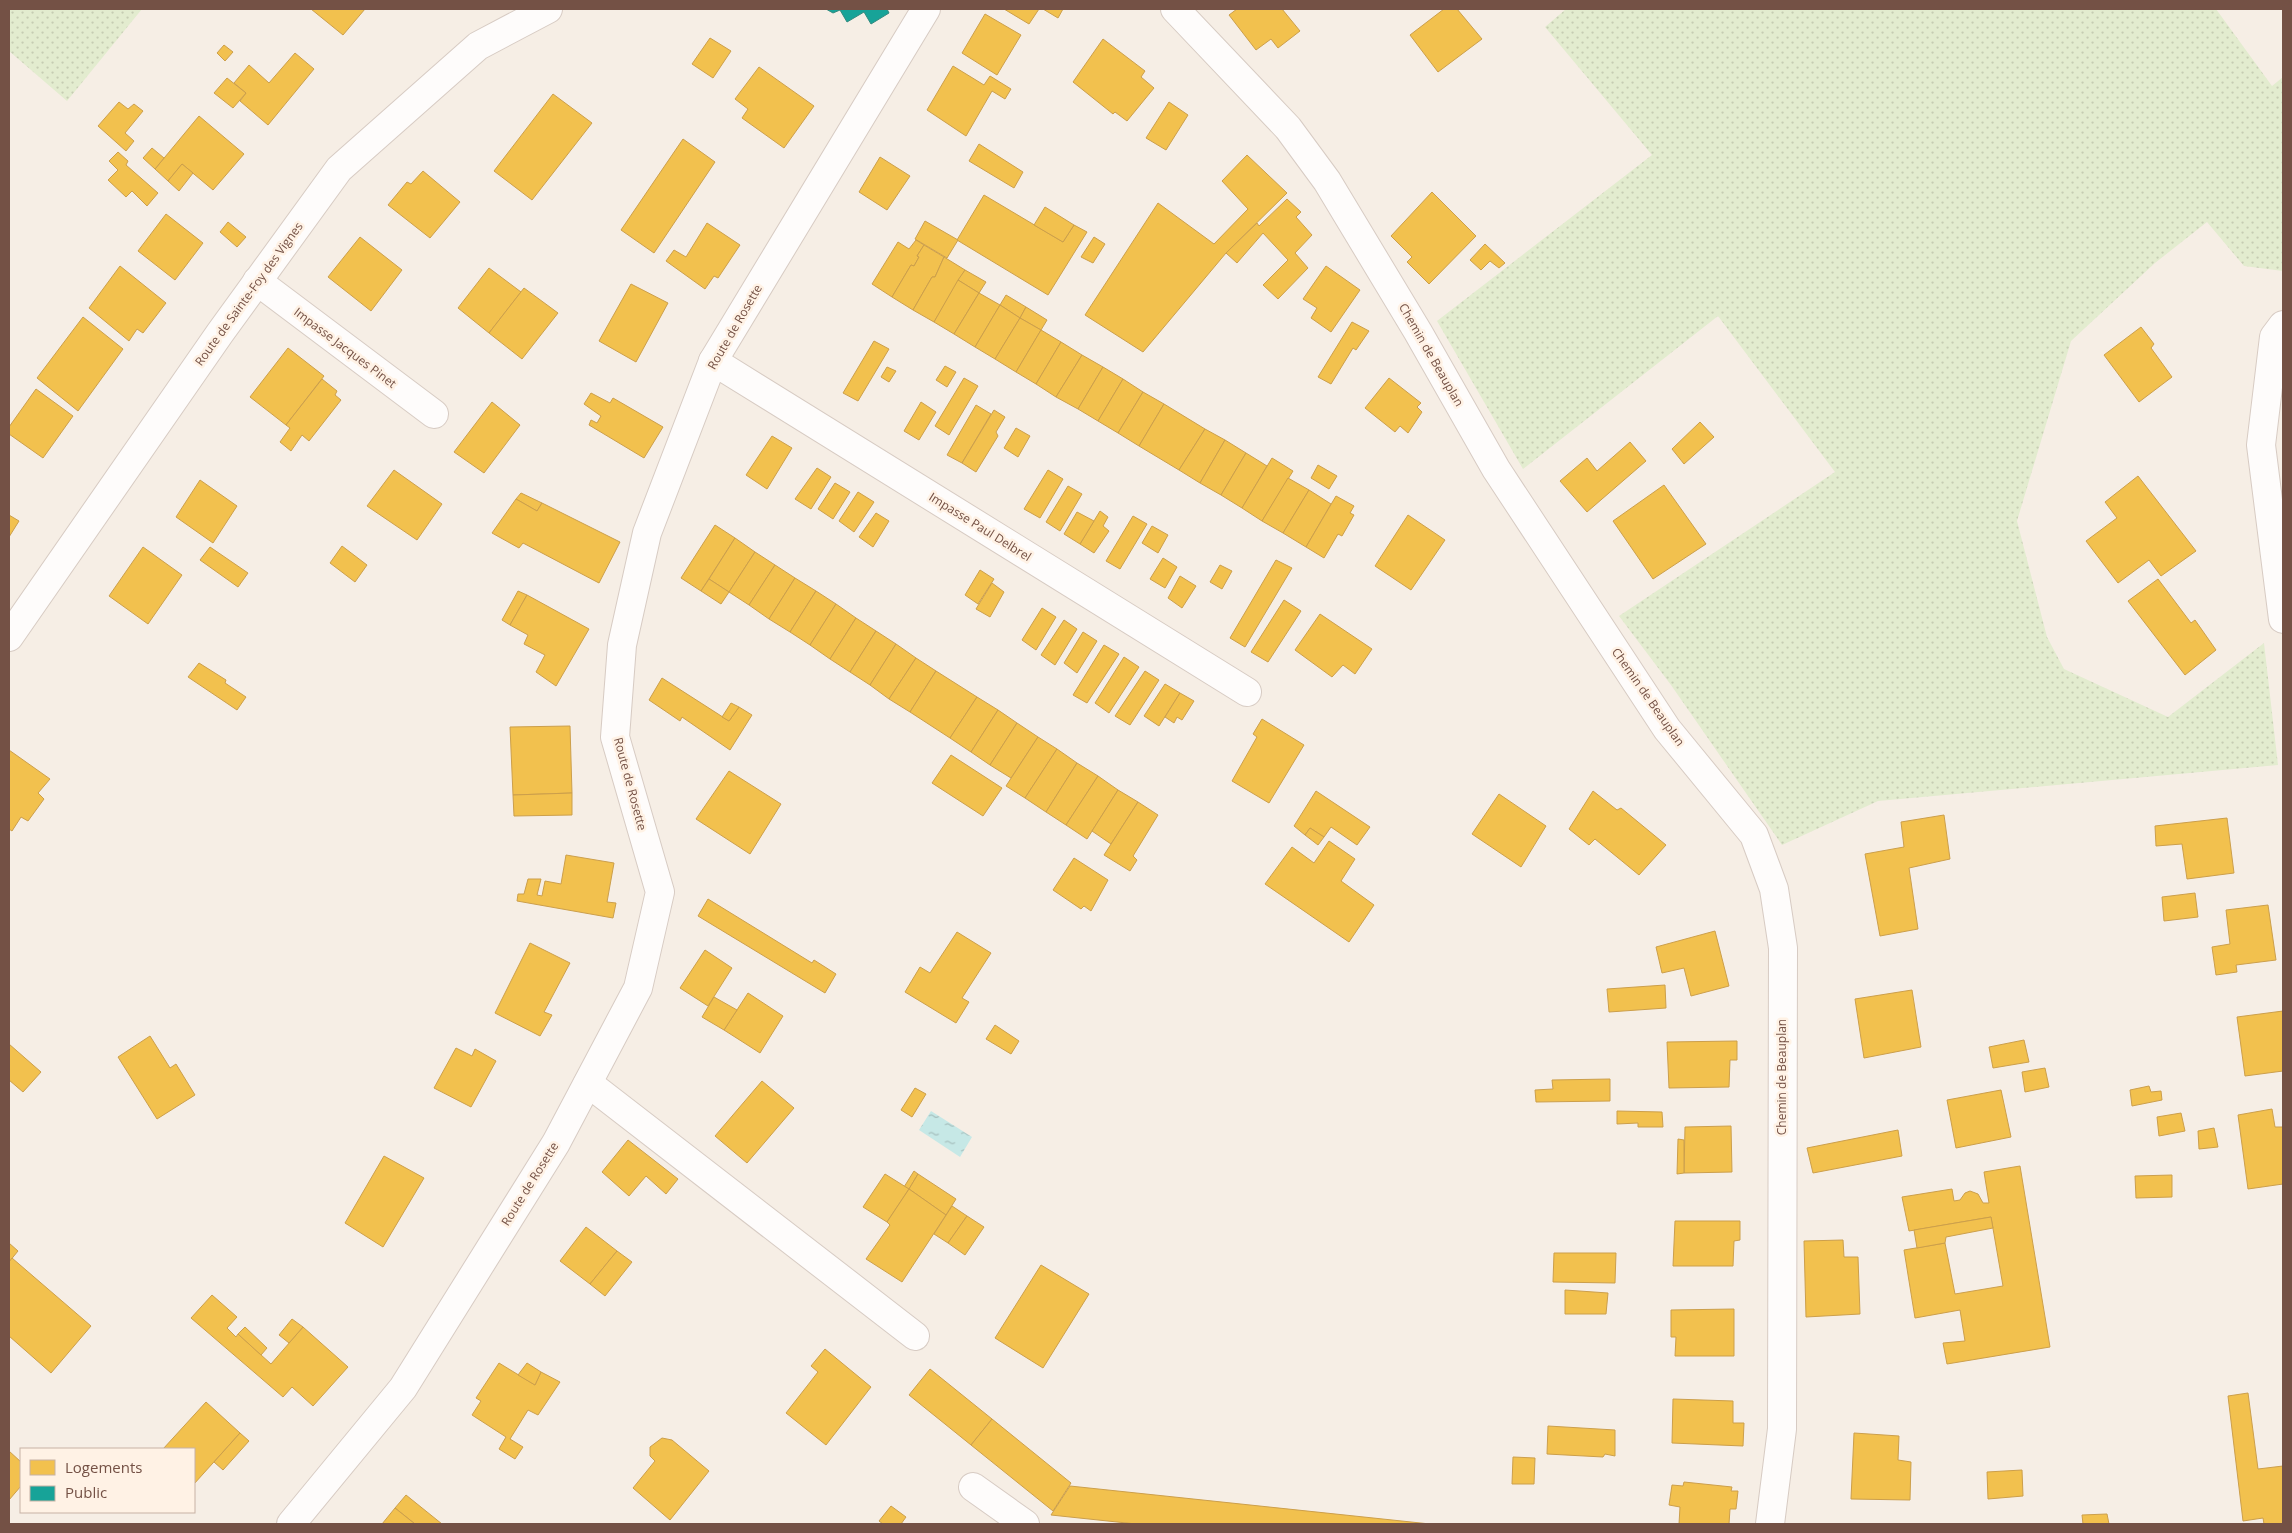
<svg xmlns="http://www.w3.org/2000/svg" width="2292" height="1533" font-family="'Open Sans',sans-serif">
  <defs>
    <pattern id="grass-dots" width="8" height="8" patternUnits="userSpaceOnUse" patternTransform="scale(1.25)"><rect width="8" height="8" fill="#e3eccf"/><path d="M2 2h.1M6 6h.1" fill="none" stroke="#c6ccb3" stroke-width="1.8" stroke-linecap="round"/></pattern>
    <pattern id="water-ripples" width="26" height="14" patternUnits="userSpaceOnUse" patternTransform="scale(1.25)"><rect width="26" height="14" fill="#c6e8e6"/><path d="M2 4q2-2 4 0t4 0M15 11q2-2 4 0t4 0" fill="none" stroke="#a5bebc"/></pattern>
  </defs>
  <rect width="100%" height="100%" fill="#f6eee5"/>
  <g fill="url(#grass-dots)">
    <polygon points="9,9 142,9 67,101 9,51"/>
    <polygon points="1566,9 2216,9 2272,86 2283,77 2283,271 2244,266 2207,222 2155,263 2071,341 2017,521 2047,637 2064,669 2168,717 2264,643 2278,765 1878,801 1782,845 1671,685 1619,616 1835,472 1718,316 1523,469 1437,321 1652,155 1545,27"/>
  </g>
  <polygon fill="url(#water-ripples)" points="931,1111 972,1137 960,1157 919,1130"/>
  <g fill="#f2c14e" stroke="#cc9f4b">
    <polygon points="311,9 365,9 343,35"/>
    <polygon points="1004,9 1039,9 1029,24"/>
    <polygon points="1043,9 1063,9 1058,18"/>
    <polygon points="1237,9 1282,9 1300,31 1278,48 1271,39 1256,50 1229,15"/>
    <polygon points="1444,9 1457,9 1482,39 1438,72 1410,35"/>
    <polygon points="985,14 1021,35 997,75 962,53"/>
    <polygon points="710,38 731,51 713,78 692,64"/>
    <polygon points="1103,39 1145,71 1141,77 1154,88 1127,121 1115,112 1113,114 1073,82"/>
    <polygon points="224,45 233,52 225,61 217,53"/>
    <polygon points="295,53 314,69 268,125 240,101 246,93 234,83 249,65 269,83"/>
    <polygon points="953,66 984,85 990,76 1011,89 1005,99 992,91 966,136 927,110"/>
    <polygon points="759,67 814,106 784,148 742,118 748,109 735,99"/>
    <polygon points="227,78 246,93 233,108 214,93"/>
    <polygon points="553,94 592,123 532,200 494,171"/>
    <polygon points="119,102 128,109 134,104 143,111 125,133 134,141 126,151 98,126"/>
    <polygon points="1169,102 1188,115 1166,150 1146,138"/>
    <polygon points="199,116 244,154 213,190 182,164 168,181 155,169"/>
    <polygon points="683,139 715,162 654,253 621,230"/>
    <polygon points="979,144 1023,172 1014,188 969,161"/>
    <polygon points="152,148 164,158 155,169 143,158"/>
    <polygon points="118,152 128,161 126,165 158,193 147,206 132,191 126,197 108,180 118,170 109,161"/>
    <polygon points="1247,155 1287,193 1226,253 1143,352 1085,315 1158,203 1214,244 1248,209 1222,181"/>
    <polygon points="880,157 910,176 887,210 859,192"/>
    <polygon points="182,164 193,173 179,191 168,181"/>
    <polygon points="423,171 460,202 430,238 388,205 407,182 411,184"/>
    <polygon points="1432,192 1476,236 1429,284 1407,262 1412,257 1391,236"/>
    <polygon points="984,195 1063,242 1074,225 1087,232 1048,295 957,240"/>
    <polygon points="1287,199 1301,212 1296,217 1312,235 1295,253 1308,268 1278,299 1263,285 1288,260 1263,233 1237,263 1226,253 1257,223 1259,226"/>
    <polygon points="1045,207 1074,225 1063,242 1034,225"/>
    <polygon points="166,214 203,243 175,280 138,251"/>
    <polygon points="925,221 958,240 947,258 915,239"/>
    <polygon points="228,222 246,237 237,247 220,232"/>
    <polygon points="707,223 740,245 718,278 714,276 705,289 666,261 674,250 686,257"/>
    <polygon points="360,237 402,270 371,311 328,277"/>
    <polygon points="1094,237 1105,244 1093,263 1081,257"/>
    <polygon points="916,240 924,245 917,256 919,257 914,266 911,265 892,297 872,284 898,242 909,249"/>
    <polygon points="1485,244 1505,263 1499,268 1490,261 1481,270 1470,260"/>
    <polygon points="924,245 944,257 935,277 932,277 913,310 892,297 911,265 914,266 919,257 917,256"/>
    <polygon points="944,257 965,270 934,322 913,310 932,277 935,277"/>
    <polygon points="120,266 166,303 143,333 137,329 129,341 89,308"/>
    <polygon points="1326,266 1360,290 1331,332 1311,318 1317,308 1303,299"/>
    <polygon points="489,268 521,292 489,333 458,308"/>
    <polygon points="965,270 986,282 979,293 958,280"/>
    <polygon points="958,280 979,293 954,334 934,322"/>
    <polygon points="631,284 668,303 636,362 599,341"/>
    <polygon points="524,288 558,313 522,359 489,333"/>
    <polygon points="979,293 1000,305 975,347 954,334"/>
    <polygon points="1006,295 1026,307 1020,318 1000,305"/>
    <polygon points="1000,305 1020,318 995,359 975,347"/>
    <polygon points="1026,307 1047,320 1041,330 1020,318"/>
    <polygon points="83,317 123,349 78,411 37,378"/>
    <polygon points="1020,318 1041,330 1016,372 995,359"/>
    <polygon points="1352,322 1369,331 1356,350 1353,348 1331,384 1318,377"/>
    <polygon points="2141,327 2154,344 2151,348 2172,377 2139,402 2104,355"/>
    <polygon points="1041,330 1061,342 1036,384 1016,372"/>
    <polygon points="874,341 889,349 858,401 843,393"/>
    <polygon points="1061,342 1082,355 1056,397 1036,384"/>
    <polygon points="288,348 324,376 286,425 250,397"/>
    <polygon points="1082,355 1103,367 1078,409 1056,397"/>
    <polygon points="945,366 956,372 947,387 936,380"/>
    <polygon points="887,367 896,371 889,382 881,377"/>
    <polygon points="1103,367 1123,379 1098,421 1078,409"/>
    <polygon points="964,378 978,386 949,435 935,426"/>
    <polygon points="1389,378 1421,403 1417,407 1422,412 1408,433 1400,426 1395,432 1365,408"/>
    <polygon points="322,379 337,391 335,395 341,400 309,441 302,435 291,451 280,442 290,428 286,425"/>
    <polygon points="1123,379 1143,392 1118,433 1098,421"/>
    <polygon points="36,389 73,416 43,458 9,434 9,427"/>
    <polygon points="1143,392 1164,404 1139,446 1118,433"/>
    <polygon points="591,393 610,403 613,398 663,427 644,458 589,425 591,420 597,423 601,416 584,404"/>
    <polygon points="492,402 520,425 484,473 454,452"/>
    <polygon points="921,402 936,412 919,440 904,431"/>
    <polygon points="1164,404 1205,429 1179,470 1139,446"/>
    <polygon points="976,405 991,414 962,463 947,455"/>
    <polygon points="994,410 1005,417 996,432 998,436 976,472 962,463"/>
    <polygon points="1700,422 1714,437 1684,464 1672,449"/>
    <polygon points="1016,428 1030,436 1018,457 1004,448"/>
    <polygon points="1205,429 1225,440 1200,483 1179,470"/>
    <polygon points="772,436 792,448 767,489 746,475"/>
    <polygon points="1225,440 1246,453 1221,495 1200,483"/>
    <polygon points="1630,442 1646,461 1587,512 1560,481 1587,458 1597,471"/>
    <polygon points="1246,453 1267,466 1242,508 1221,495"/>
    <polygon points="1272,458 1293,471 1262,521 1242,508"/>
    <polygon points="1318,465 1337,476 1329,489 1311,478"/>
    <polygon points="817,468 831,477 811,509 795,499"/>
    <polygon points="394,470 442,504 417,540 367,506"/>
    <polygon points="1048,470 1063,479 1040,518 1024,509"/>
    <polygon points="2138,476 2196,551 2161,576 2149,560 2118,583 2086,541 2117,518 2105,502"/>
    <polygon points="1288,478 1309,490 1283,533 1262,521"/>
    <polygon points="200,480 237,506 213,543 176,517"/>
    <polygon points="835,483 850,492 833,519 818,509"/>
    <polygon points="1664,485 1706,544 1653,579 1613,521"/>
    <polygon points="1068,486 1082,494 1060,531 1046,522"/>
    <polygon points="1309,490 1331,504 1306,547 1283,533"/>
    <polygon points="858,492 874,502 854,532 839,521"/>
    <polygon points="521,493 542,503 537,511 516,499"/>
    <polygon points="1336,496 1354,506 1350,513 1354,515 1342,536 1338,534 1324,558 1306,547"/>
    <polygon points="516,499 537,511 542,503 620,542 599,583 523,543 519,548 492,533"/>
    <polygon points="1100,511 1108,517 1103,526 1109,531 1094,553 1080,544"/>
    <polygon points="1077,512 1094,521 1080,544 1064,534"/>
    <polygon points="876,513 889,521 873,547 859,537"/>
    <polygon points="9,515 19,521 9,537"/>
    <polygon points="1408,515 1445,540 1411,590 1375,566"/>
    <polygon points="1133,516 1147,524 1120,569 1106,561"/>
    <polygon points="715,525 735,538 701,591 681,578"/>
    <polygon points="1152,526 1168,535 1158,553 1142,543"/>
    <polygon points="735,538 755,552 729,592 709,579"/>
    <polygon points="342,546 367,565 355,582 330,563"/>
    <polygon points="143,547 182,575 148,624 109,596"/>
    <polygon points="210,547 248,573 238,587 200,560"/>
    <polygon points="755,552 775,565 749,605 729,592"/>
    <polygon points="1163,558 1177,567 1165,588 1150,579"/>
    <polygon points="1276,560 1292,568 1245,647 1230,638"/>
    <polygon points="775,565 795,578 769,619 749,605"/>
    <polygon points="1220,565 1232,571 1222,589 1210,582"/>
    <polygon points="980,570 994,579 978,604 965,595"/>
    <polygon points="1180,576 1196,586 1182,608 1168,598"/>
    <polygon points="795,578 816,591 790,632 769,619"/>
    <polygon points="709,579 729,592 721,604 701,591"/>
    <polygon points="2158,579 2191,623 2195,620 2216,650 2185,675 2128,601"/>
    <polygon points="992,583 1004,592 990,617 976,609"/>
    <polygon points="518,591 527,595 510,625 502,620"/>
    <polygon points="816,591 836,604 810,645 790,632"/>
    <polygon points="527,595 589,629 556,686 536,672 545,655 524,644 528,635 510,625"/>
    <polygon points="1284,600 1301,611 1268,662 1251,652"/>
    <polygon points="836,604 856,618 830,659 810,645"/>
    <polygon points="1042,608 1056,617 1036,650 1022,640"/>
    <polygon points="1320,614 1372,649 1355,674 1343,665 1332,677 1295,650"/>
    <polygon points="856,618 876,631 850,672 830,659"/>
    <polygon points="1064,620 1077,629 1055,665 1041,655"/>
    <polygon points="876,631 896,644 870,685 850,672"/>
    <polygon points="1083,632 1097,641 1077,673 1064,663"/>
    <polygon points="896,644 916,658 889,699 870,685"/>
    <polygon points="1104,645 1119,654 1087,703 1073,695"/>
    <polygon points="1124,657 1139,667 1109,713 1095,703"/>
    <polygon points="916,658 936,671 910,712 889,699"/>
    <polygon points="199,663 226,680 225,683 246,697 237,710 188,677"/>
    <polygon points="936,671 977,697 950,738 910,712"/>
    <polygon points="1145,671 1159,680 1130,725 1115,716"/>
    <polygon points="662,678 729,721 739,707 752,715 730,750 682,717 680,721 649,700"/>
    <polygon points="1165,684 1180,693 1159,726 1144,716"/>
    <polygon points="1180,693 1194,701 1182,720 1177,717 1174,723 1165,717"/>
    <polygon points="977,697 998,710 971,752 950,738"/>
    <polygon points="731,703 739,707 729,721 722,717"/>
    <polygon points="998,710 1017,723 990,765 971,752"/>
    <polygon points="1262,719 1304,745 1269,803 1232,781 1257,737 1253,734"/>
    <polygon points="1017,723 1038,737 1011,778 990,765"/>
    <polygon points="570,726 572,793 513,795 510,727"/>
    <polygon points="1038,737 1057,749 1025,798 1006,786"/>
    <polygon points="1057,749 1077,763 1046,812 1025,798"/>
    <polygon points="9,750 50,779 38,793 44,799 28,821 21,817 12,831 9,829"/>
    <polygon points="951,755 1002,788 983,816 932,783"/>
    <polygon points="1077,763 1098,776 1066,825 1046,812"/>
    <polygon points="729,771 781,804 750,854 696,819"/>
    <polygon points="1098,776 1118,790 1087,839 1066,825"/>
    <polygon points="1118,790 1138,802 1111,844 1092,831"/>
    <polygon points="1316,791 1370,827 1357,845 1331,827 1324,837 1310,828 1305,835 1294,826"/>
    <polygon points="1593,791 1617,810 1621,808 1666,845 1639,875 1595,839 1589,845 1569,829"/>
    <polygon points="572,793 572,815 514,816 513,795"/>
    <polygon points="1499,794 1546,826 1521,867 1472,834"/>
    <polygon points="1138,802 1158,815 1133,856 1137,860 1130,871 1104,855"/>
    <polygon points="1944,815 1950,859 1909,868 1918,929 1880,936 1865,854 1904,847 1901,822"/>
    <polygon points="2227,818 2234,873 2187,879 2182,844 2156,846 2155,826"/>
    <polygon points="1310,828 1324,837 1318,845 1305,835"/>
    <polygon points="1329,841 1355,859 1341,881 1374,905 1349,942 1265,884 1292,847 1314,863"/>
    <polygon points="566,855 614,863 607,902 616,903 613,918 517,901 518,894 524,894 528,879 541,879 537,895 542,896 545,881 561,884"/>
    <polygon points="1074,858 1108,880 1091,911 1084,906 1081,909 1053,890"/>
    <polygon points="2195,893 2198,917 2164,921 2162,897"/>
    <polygon points="708,899 812,963 814,960 836,974 825,993 698,916"/>
    <polygon points="2268,905 2276,960 2236,965 2237,972 2216,975 2212,947 2230,944 2226,910"/>
    <polygon points="1715,931 1729,986 1691,996 1684,968 1662,973 1656,947"/>
    <polygon points="957,932 991,953 962,998 969,1002 956,1023 905,992 920,967 930,973"/>
    <polygon points="530,943 570,963 544,1012 552,1015 540,1036 495,1013"/>
    <polygon points="705,950 732,968 708,1006 680,988"/>
    <polygon points="1665,985 1666,1008 1609,1012 1607,989"/>
    <polygon points="1912,990 1921,1047 1864,1058 1855,999"/>
    <polygon points="748,993 783,1016 760,1053 724,1030"/>
    <polygon points="714,997 737,1010 724,1030 702,1017"/>
    <polygon points="2283,1011 2283,1071 2245,1076 2237,1017"/>
    <polygon points="995,1025 1019,1041 1011,1054 986,1039"/>
    <polygon points="150,1036 170,1068 176,1064 195,1095 157,1119 118,1057"/>
    <polygon points="2024,1040 2029,1062 1993,1068 1989,1047"/>
    <polygon points="1737,1041 1737,1060 1730,1060 1729,1087 1669,1088 1667,1042"/>
    <polygon points="9,1044 41,1072 23,1092 9,1080"/>
    <polygon points="456,1048 472,1056 475,1049 496,1061 471,1107 434,1088"/>
    <polygon points="2045,1068 2049,1087 2025,1092 2022,1072"/>
    <polygon points="1610,1079 1610,1101 1536,1102 1535,1090 1553,1089 1552,1080"/>
    <polygon points="762,1081 794,1108 747,1163 715,1136"/>
    <polygon points="2149,1086 2151,1092 2161,1091 2162,1100 2132,1106 2130,1090"/>
    <polygon points="915,1088 926,1094 912,1117 901,1110"/>
    <polygon points="2001,1090 2011,1137 1956,1148 1947,1100"/>
    <polygon points="2272,1109 2275,1127 2283,1127 2283,1184 2248,1189 2238,1115"/>
    <polygon points="1617,1111 1662,1112 1663,1127 1638,1127 1638,1123 1617,1124"/>
    <polygon points="2181,1113 2185,1131 2159,1136 2157,1117"/>
    <polygon points="1731,1126 1732,1172 1684,1173 1685,1127"/>
    <polygon points="2214,1128 2218,1147 2199,1149 2198,1131"/>
    <polygon points="1898,1130 1902,1156 1813,1173 1807,1148"/>
    <polygon points="1678,1139 1684,1140 1684,1173 1677,1174"/>
    <polygon points="628,1140 678,1179 666,1194 646,1176 629,1196 602,1172"/>
    <polygon points="384,1156 424,1178 383,1247 345,1223"/>
    <polygon points="2020,1166 2050,1347 1947,1364 1943,1343 1965,1341 1960,1310 1915,1318 1904,1250 1945,1243 1955,1294 2003,1286 1991,1217 1909,1231 1902,1197 1952,1189 1954,1201 1960,1200 1965,1193 1970,1191 1978,1194 1983,1203 1989,1203 1984,1172"/>
    <polygon points="914,1171 918,1174 909,1189 904,1187"/>
    <polygon points="885,1174 909,1189 887,1222 863,1207"/>
    <polygon points="918,1174 956,1199 946,1215 909,1189"/>
    <polygon points="2172,1175 2172,1197 2136,1198 2135,1176"/>
    <polygon points="909,1189 946,1215 902,1282 866,1259 890,1225 887,1222"/>
    <polygon points="952,1206 967,1216 948,1243 934,1234"/>
    <polygon points="967,1216 984,1227 965,1255 948,1243"/>
    <polygon points="1991,1217 1993,1228 1946,1237 1945,1243 1917,1248 1914,1230"/>
    <polygon points="1675,1221 1740,1221 1740,1240 1734,1241 1733,1266 1673,1266"/>
    <polygon points="586,1227 617,1251 590,1284 560,1261"/>
    <polygon points="1843,1240 1844,1257 1858,1257 1860,1314 1806,1317 1804,1241"/>
    <polygon points="9,1243 18,1251 9,1262"/>
    <polygon points="617,1251 632,1262 605,1296 590,1284"/>
    <polygon points="1554,1253 1616,1253 1615,1283 1553,1282"/>
    <polygon points="12,1258 91,1326 51,1373 9,1336 9,1262"/>
    <polygon points="1041,1265 1089,1294 1043,1368 995,1338"/>
    <polygon points="1565,1290 1608,1293 1606,1314 1565,1314"/>
    <polygon points="212,1295 237,1317 227,1328 236,1337 238,1334 271,1364 303,1327 348,1367 313,1406 292,1387 283,1397 191,1318"/>
    <polygon points="1734,1309 1734,1356 1675,1356 1676,1337 1671,1337 1671,1310"/>
    <polygon points="292,1319 303,1327 289,1343 279,1335"/>
    <polygon points="245,1327 267,1348 261,1355 238,1334"/>
    <polygon points="825,1349 871,1387 826,1445 786,1413 818,1372 811,1366"/>
    <polygon points="499,1363 535,1385 541,1372 560,1382 538,1415 528,1410 510,1439 523,1447 515,1459 499,1449 506,1437 472,1415 481,1401 476,1398"/>
    <polygon points="527,1363 541,1372 535,1385 518,1375"/>
    <polygon points="930,1369 992,1419 971,1445 909,1395"/>
    <polygon points="2248,1393 2258,1469 2283,1466 2283,1524 2264,1524 2263,1518 2243,1521 2228,1396"/>
    <polygon points="1673,1399 1733,1401 1733,1423 1744,1423 1743,1446 1672,1443"/>
    <polygon points="206,1402 240,1433 194,1484 194,1449 163,1449"/>
    <polygon points="992,1419 1071,1483 1053,1511 971,1445"/>
    <polygon points="1548,1426 1615,1430 1615,1456 1605,1454 1603,1457 1547,1454"/>
    <polygon points="240,1433 249,1441 223,1470 214,1462"/>
    <polygon points="1854,1433 1899,1436 1898,1460 1911,1462 1910,1500 1851,1499"/>
    <polygon points="662,1438 672,1440 709,1471 670,1520 633,1488 655,1461 650,1456 650,1447"/>
    <polygon points="9,1451 21,1462 21,1486 9,1500"/>
    <polygon points="1513,1457 1535,1458 1534,1484 1512,1484"/>
    <polygon points="2022,1470 2023,1496 1988,1499 1987,1472"/>
    <polygon points="1684,1482 1732,1487 1731,1491 1738,1491 1736,1509 1730,1509 1729,1524 1679,1524 1680,1507 1669,1505 1672,1485 1683,1486"/>
    <polygon points="1070,1486 1430,1524 1136,1524 1051,1515"/>
    <polygon points="406,1495 442,1524 415,1524 395,1508"/>
    <polygon points="891,1506 906,1517 901,1524 883,1524 879,1521"/>
    <polygon points="395,1508 415,1524 382,1524"/>
    <polygon points="2107,1514 2109,1524 2083,1524 2082,1515"/>
  </g>
  <polygon fill="#17a398" stroke="#338a7f" points="826,9 887,9 889,13 871,24 864,12 847,22 840,10 833,13"/>
  <g fill="none" stroke-linecap="round" stroke-linejoin="round">
    <g stroke="#d7cbc3" stroke-width="30">
      <g id="minor">
        <polyline points="1175,9 1288,128 1327,181 1418,332 1496,469 1667,729 1754,835 1774,889 1783,948 1782,1429 1770,1524"/>
        <polyline points="257,281 434,414"/>
        <polyline points="2283,325 2274,337 2261,445 2283,619"/>
        <polyline points="713,361 1247,692"/>
        <polyline points="9,637 220,333 339,169 478,46 548,9"/>
        <polyline points="588,1083 915,1336"/>
        <polyline points="973,1487 1025,1524"/>
        <polyline points="291,1524 403,1388 556,1143 638,988 660,892 615,737 622,645 647,533 713,361 926,9"/>
      </g>
    </g>
    <use href="#minor" stroke="#fefcfb" stroke-width="28"/>
  </g>
  <g text-anchor="middle" stroke-width="5" stroke-linejoin="round" paint-order="stroke">
    <g font-size="12" fill="#745145" stroke="#fff2e5">
      <text transform="translate(249 294) rotate(-54)" y="4">Route de Sainte-Foy des Vignes</text>
      <text transform="translate(735 327) rotate(-60)" y="4">Route de Rosette</text>
      <text transform="translate(345 348) rotate(37)" y="4">Impasse Jacques Pinet</text>
      <text transform="translate(1431 355) rotate(60)" y="4">Chemin de Beauplan</text>
      <text transform="translate(980 527) rotate(32)" y="4">Impasse Paul Delbrel</text>
      <text transform="translate(1648 697) rotate(55)" y="4">Chemin de Beauplan</text>
      <text transform="translate(630 784) rotate(75)" y="4">Route de Rosette</text>
      <text transform="translate(1782 1077) rotate(-90)" y="4">Chemin de Beauplan</text>
      <text transform="translate(530 1184) rotate(-58)" y="4">Route de Rosette</text>
    </g>
  </g>
  <rect width="2292" height="1533" fill="none" stroke="#745145" stroke-width="20"/>
  <rect x="20" y="1448" width="175" height="65" fill="#fff2e5" stroke="#c7b2a5"/>
  <rect x="30" y="1460" width="25" height="15" fill="#f2c14e" stroke="#c7b2a5"/>
  <text x="65" y="1473" font-size="15" fill="#745145">Logements</text>
  <rect x="30" y="1486" width="25" height="15" fill="#17a398" stroke="#c7b2a5"/>
  <text x="65" y="1498" font-size="15" fill="#745145">Public</text>
</svg>
